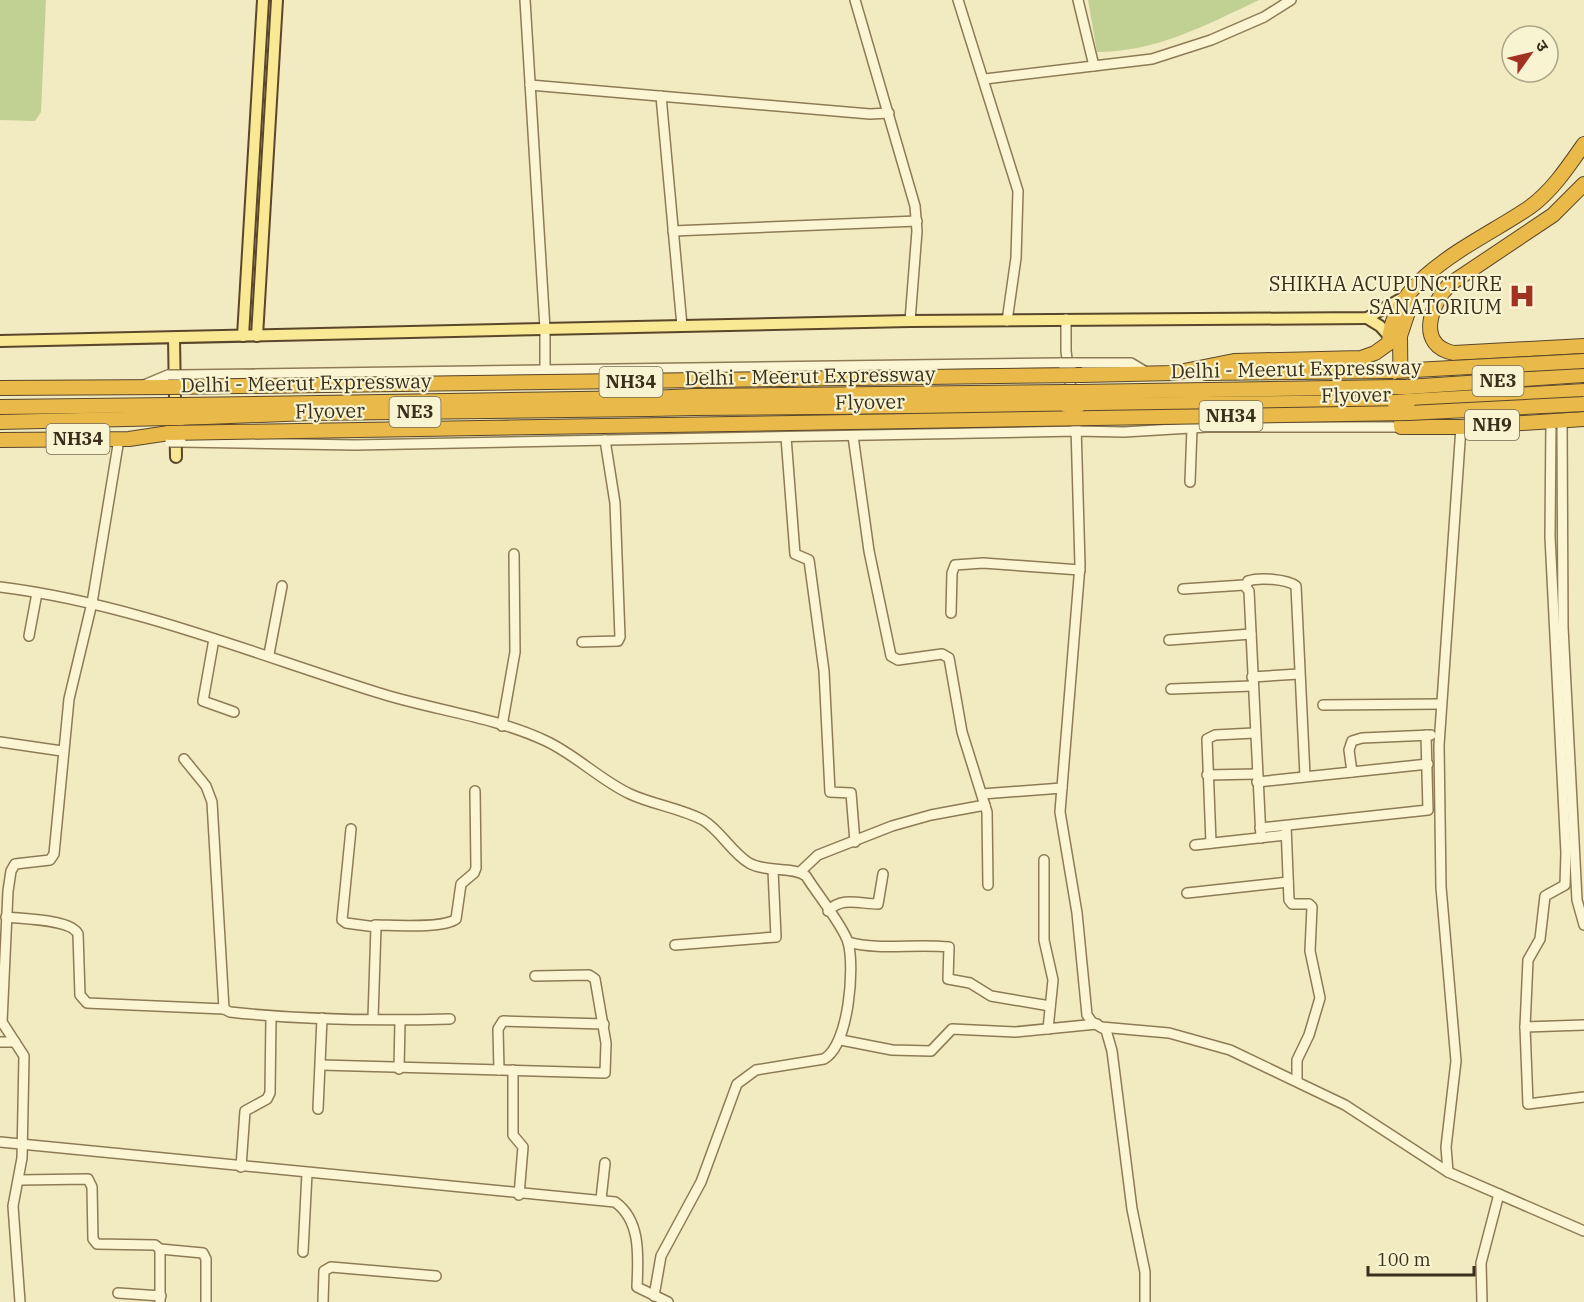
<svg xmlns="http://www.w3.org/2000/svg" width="1584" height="1302" font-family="'IBM Plex Serif','Noto Sans Devanagari',serif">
  <rect width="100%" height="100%" fill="#f2eac0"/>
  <g fill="#c1d193">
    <polygon points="0,0 46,0 41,112 35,121 0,120"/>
    <path d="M1088,0H1259C1206,25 1156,52 1097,52Z"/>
  </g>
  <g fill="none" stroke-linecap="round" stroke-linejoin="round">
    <g stroke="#8d7b56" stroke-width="12">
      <g id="minor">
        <polyline points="525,0 545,329 545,368"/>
        <polyline points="855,0 915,206 917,231 910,321"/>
        <polyline points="958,0 1018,191 1016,258 1007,321"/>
        <polyline points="1078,0 1094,66"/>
        <polyline points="985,79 1152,59 1211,40 1264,17 1291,0"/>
        <polyline points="530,85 870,114 889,113"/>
        <polyline points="661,96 682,326"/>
        <polyline points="673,231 917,221"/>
        <polyline points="1066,319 1066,351 1072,397"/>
        <polyline points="1074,363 1131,363 1146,372"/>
        <polyline points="180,375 1061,363"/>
        <polyline points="144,385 168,375"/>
        <polyline points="1551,421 1550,537 1566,853 1565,885 1545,896 1540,939 1528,960 1525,1027 1528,1104 1584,1097"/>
        <polyline points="1562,421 1563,627 1577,900 1584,925"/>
        <polyline points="1076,426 1080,565 1060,812 1077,913 1087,1015 1092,1022 1106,1030 1112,1051 1132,1209 1145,1272 1145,1302"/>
        <polyline points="853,436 869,551 891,656 898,660 942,654 949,658 962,732 987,812 988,885"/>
        <polyline points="786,437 795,554 809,560 824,671 830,792 851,793 855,842"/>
        <polyline points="181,442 355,445 1076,431 1124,432 1207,427 1401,427"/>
        <polyline points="1190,482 1192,428"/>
        <path d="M1246,586L1248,581C1259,577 1287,579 1296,586L1305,776"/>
        <path d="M0,587C129,603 252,653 376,692C431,710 493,716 546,741C576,755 600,780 630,794C654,805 680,808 703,820C721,831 731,852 749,863C767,873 793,866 806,876C817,894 842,924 848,942C855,967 849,1045 824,1059L756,1070L737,1084L701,1182L661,1256L654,1296"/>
        <polyline points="1183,589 1244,585 1249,591 1261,838"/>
        <polyline points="951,613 952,573 955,565 983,563 1080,570"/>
        <polyline points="29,636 37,593"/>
        <polyline points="214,639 203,701 234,712"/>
        <polyline points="1169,640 1251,634"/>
        <polyline points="582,642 618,641 620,637 615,503 605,440"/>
        <polyline points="269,654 282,586"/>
        <polyline points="1252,677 1299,674"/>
        <polyline points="1171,689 1252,686"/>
        <polyline points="1323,705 1441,704"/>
        <polyline points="502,726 515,652 514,554"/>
        <polyline points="0,742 62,751"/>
        <path d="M184,759L206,786L212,802L224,1009L230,1012C302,1020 377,1021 450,1019"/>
        <polyline points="1352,772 1349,750 1352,741 1362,738 1431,735"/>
        <polyline points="1207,775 1256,774"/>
        <polyline points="1257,782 1428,764"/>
        <polyline points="982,794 1062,788"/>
        <polyline points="1286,826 1289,900 1292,904 1309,904 1312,907 1310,951 1320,998 1309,1035 1297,1060 1297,1081"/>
        <polyline points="1260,828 1428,810 1426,735"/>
        <polyline points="351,829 342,920 346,923 376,927 373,1018"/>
        <polyline points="1211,843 1207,739 1215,735 1254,733"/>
        <polyline points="1195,845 1286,835"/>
        <polyline points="1044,860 1044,940 1053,980 1048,1029"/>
        <polyline points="800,872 818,855 892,826 931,815 985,805"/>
        <polyline points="1187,893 1288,882"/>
        <path d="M828,911C842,896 860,904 878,904L883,874"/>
        <path d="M6,917C22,919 71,919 78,934L80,995L87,1003L224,1009"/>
        <path d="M375,925C393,925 443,929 456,919L461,884L474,873L476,868L475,791"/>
        <path d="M848,942C881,951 914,943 949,947L948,979L970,983L991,996L1050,1006"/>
        <polyline points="675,945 776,937 773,870"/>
        <polyline points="1101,1027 1169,1033 1230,1050 1345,1105 1448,1172 1584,1231"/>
        <polyline points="1525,1027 1584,1025"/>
        <polyline points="841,1040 892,1050 931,1051 952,1029 1015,1032 1097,1024"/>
        <polyline points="0,1042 15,1042"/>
        <polyline points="321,1065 605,1073 606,1043 595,979 589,975 535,976"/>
        <polyline points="399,1069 400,1021"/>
        <polyline points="499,1070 498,1029 503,1021 604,1024"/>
        <polyline points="513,1070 513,1135 523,1147 519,1195"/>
        <polyline points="318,1109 322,1018"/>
        <path d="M0,1142L615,1202C642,1221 638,1259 637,1287L668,1302"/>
        <polyline points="241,1167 245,1111 267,1099 270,1093 271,1017"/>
        <polyline points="1448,1172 1446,1147 1456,1061 1441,887 1439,745 1461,427"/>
        <polyline points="19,1180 88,1179 92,1187 93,1239 97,1244 155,1245 160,1249 203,1253 206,1259 206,1302"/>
        <polyline points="601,1199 605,1163"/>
        <polyline points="160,1249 160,1302"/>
        <polyline points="303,1252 307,1173"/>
        <polyline points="118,1293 161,1296"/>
        <polyline points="20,1302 13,1206 22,1158 24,1056 2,1022 8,891 11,871 15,864 50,860 54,854 69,699 92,603 119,439"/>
        <polyline points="323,1302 324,1271 331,1267 436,1276"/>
        <polyline points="1482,1302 1481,1263 1499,1194"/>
      </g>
    </g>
    <g stroke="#5a472b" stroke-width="14">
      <g id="major">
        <polyline points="1367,318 1380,326 1390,337"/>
        <polyline points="243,336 263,0"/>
        <polyline points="257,336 277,0"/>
        <polyline points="174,339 176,457"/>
        <polyline points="0,341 910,321 1367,318 1406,296"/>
      </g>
    </g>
    <g stroke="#5a472b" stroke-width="16">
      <g id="highway">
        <path d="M1584,184L1553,215L1450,284C1430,304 1416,346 1454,353L1584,346"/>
        <polyline points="1411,303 1400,336 1401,427 1461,427 1584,419"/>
        <polyline points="1206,373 1396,371"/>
        <path d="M1082,375L1174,373L1234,361L1361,358L1375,353L1389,343C1391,276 1483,240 1530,207C1552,191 1568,167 1584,144"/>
        <polyline points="1407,387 1584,375"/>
        <polyline points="0,388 169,387"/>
        <polyline points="1078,392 1394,387"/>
        <polyline points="695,396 1065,392"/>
        <polyline points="1409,401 1584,391"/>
        <polyline points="181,405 649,398"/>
        <polyline points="1079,405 1394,402"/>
        <polyline points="0,407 170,405"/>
        <polyline points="695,408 1066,405"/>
        <polyline points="181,418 309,413 650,409"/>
        <polyline points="0,422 169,418"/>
        <polyline points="0,440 129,439 169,433"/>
      </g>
    </g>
    <use href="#minor" stroke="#fcf5d4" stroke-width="9"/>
    <use href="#major" stroke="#f9e894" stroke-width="10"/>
    <use href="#highway" stroke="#e9b949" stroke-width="14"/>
    <g stroke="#8d7b56" stroke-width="12" stroke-linecap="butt">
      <g id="minor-bridge">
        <polyline points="1061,363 1074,363"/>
        <polyline points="168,375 180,375"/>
        <polyline points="170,442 181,442"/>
      </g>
    </g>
    <g stroke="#5a472b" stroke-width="16" stroke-linecap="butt">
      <g id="highway-bridge">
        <polyline points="1396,371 1584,361"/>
        <polyline points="169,387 1082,375"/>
        <polyline points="1394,387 1407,387"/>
        <polyline points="1065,392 1078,392"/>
        <polyline points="649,398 695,396"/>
        <polyline points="1394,402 1409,401"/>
        <polyline points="170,405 181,405"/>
        <polyline points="1066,405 1079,405"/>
        <polyline points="650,409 695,408"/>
        <polyline points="169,418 181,418"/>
        <polyline points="169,433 1409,413 1584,404"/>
      </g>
    </g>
    <use href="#minor-bridge" stroke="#fcf5d4" stroke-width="9"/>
    <use href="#highway-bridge" stroke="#e9b949" stroke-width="14"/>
  </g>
  <defs>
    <g id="hospital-bare" transform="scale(2.07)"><path d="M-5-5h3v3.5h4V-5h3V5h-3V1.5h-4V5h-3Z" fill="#a13221" stroke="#f8f3d0" stroke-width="2.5" paint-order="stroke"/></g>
  </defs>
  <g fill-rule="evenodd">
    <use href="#hospital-bare" x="1522" y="296"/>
  </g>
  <g text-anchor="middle" stroke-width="4.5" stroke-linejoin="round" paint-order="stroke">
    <g fill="#f8f3d0" stroke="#746a52" stroke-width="1.5">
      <rect x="1472.5" y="366" width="51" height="30" rx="4.5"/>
      <rect x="599.5" y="367" width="63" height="30" rx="4.5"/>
      <rect x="389.5" y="397" width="51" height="30" rx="4.5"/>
      <rect x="1199.5" y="401" width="63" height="30" rx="4.5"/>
      <rect x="1465" y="410" width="54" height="30" rx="4.5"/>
      <rect x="46.5" y="424" width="63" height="30" rx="4.5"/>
    </g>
    <g font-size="18" font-weight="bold" fill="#3b2f1c">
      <text x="1498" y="387">NE3</text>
      <text x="631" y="388">NH34</text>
      <text x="415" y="418">NE3</text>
      <text x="1231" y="422">NH34</text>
      <text x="1492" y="431">NH9</text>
      <text x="78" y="445">NH34</text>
    </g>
    <g font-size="20" fill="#3b2f1c" stroke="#f8f3d0" text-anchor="end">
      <text x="1502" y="291">SHIKHA ACUPUNCTURE<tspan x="1502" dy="23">SANATORIUM</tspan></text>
    </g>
    <g font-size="20" fill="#3b2f1c" stroke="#f8f3d0">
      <text transform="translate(1296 369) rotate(-1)" y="7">Delhi - Meerut Expressway</text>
      <text transform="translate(810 376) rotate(-1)" y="7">Delhi - Meerut Expressway</text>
      <text transform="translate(306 383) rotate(-1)" y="7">Delhi - Meerut Expressway</text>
      <text transform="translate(1356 395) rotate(-1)" y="7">Flyover</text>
      <text transform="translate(870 402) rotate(-1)" y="7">Flyover</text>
      <text transform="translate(330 411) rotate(-1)" y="7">Flyover</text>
    </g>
  </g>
  <g transform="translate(1530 54) rotate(56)"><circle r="28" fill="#f8f3d0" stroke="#aca588" stroke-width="1.5"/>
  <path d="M0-4.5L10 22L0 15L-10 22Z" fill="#a13221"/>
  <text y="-9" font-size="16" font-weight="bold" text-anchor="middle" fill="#3b2f1c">उ</text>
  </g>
  <path d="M1368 1266v9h106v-9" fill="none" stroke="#3b2f1c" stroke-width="3"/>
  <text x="1377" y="1266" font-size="18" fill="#3b2f1c" stroke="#f8f3d0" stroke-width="4.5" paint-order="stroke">100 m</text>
</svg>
